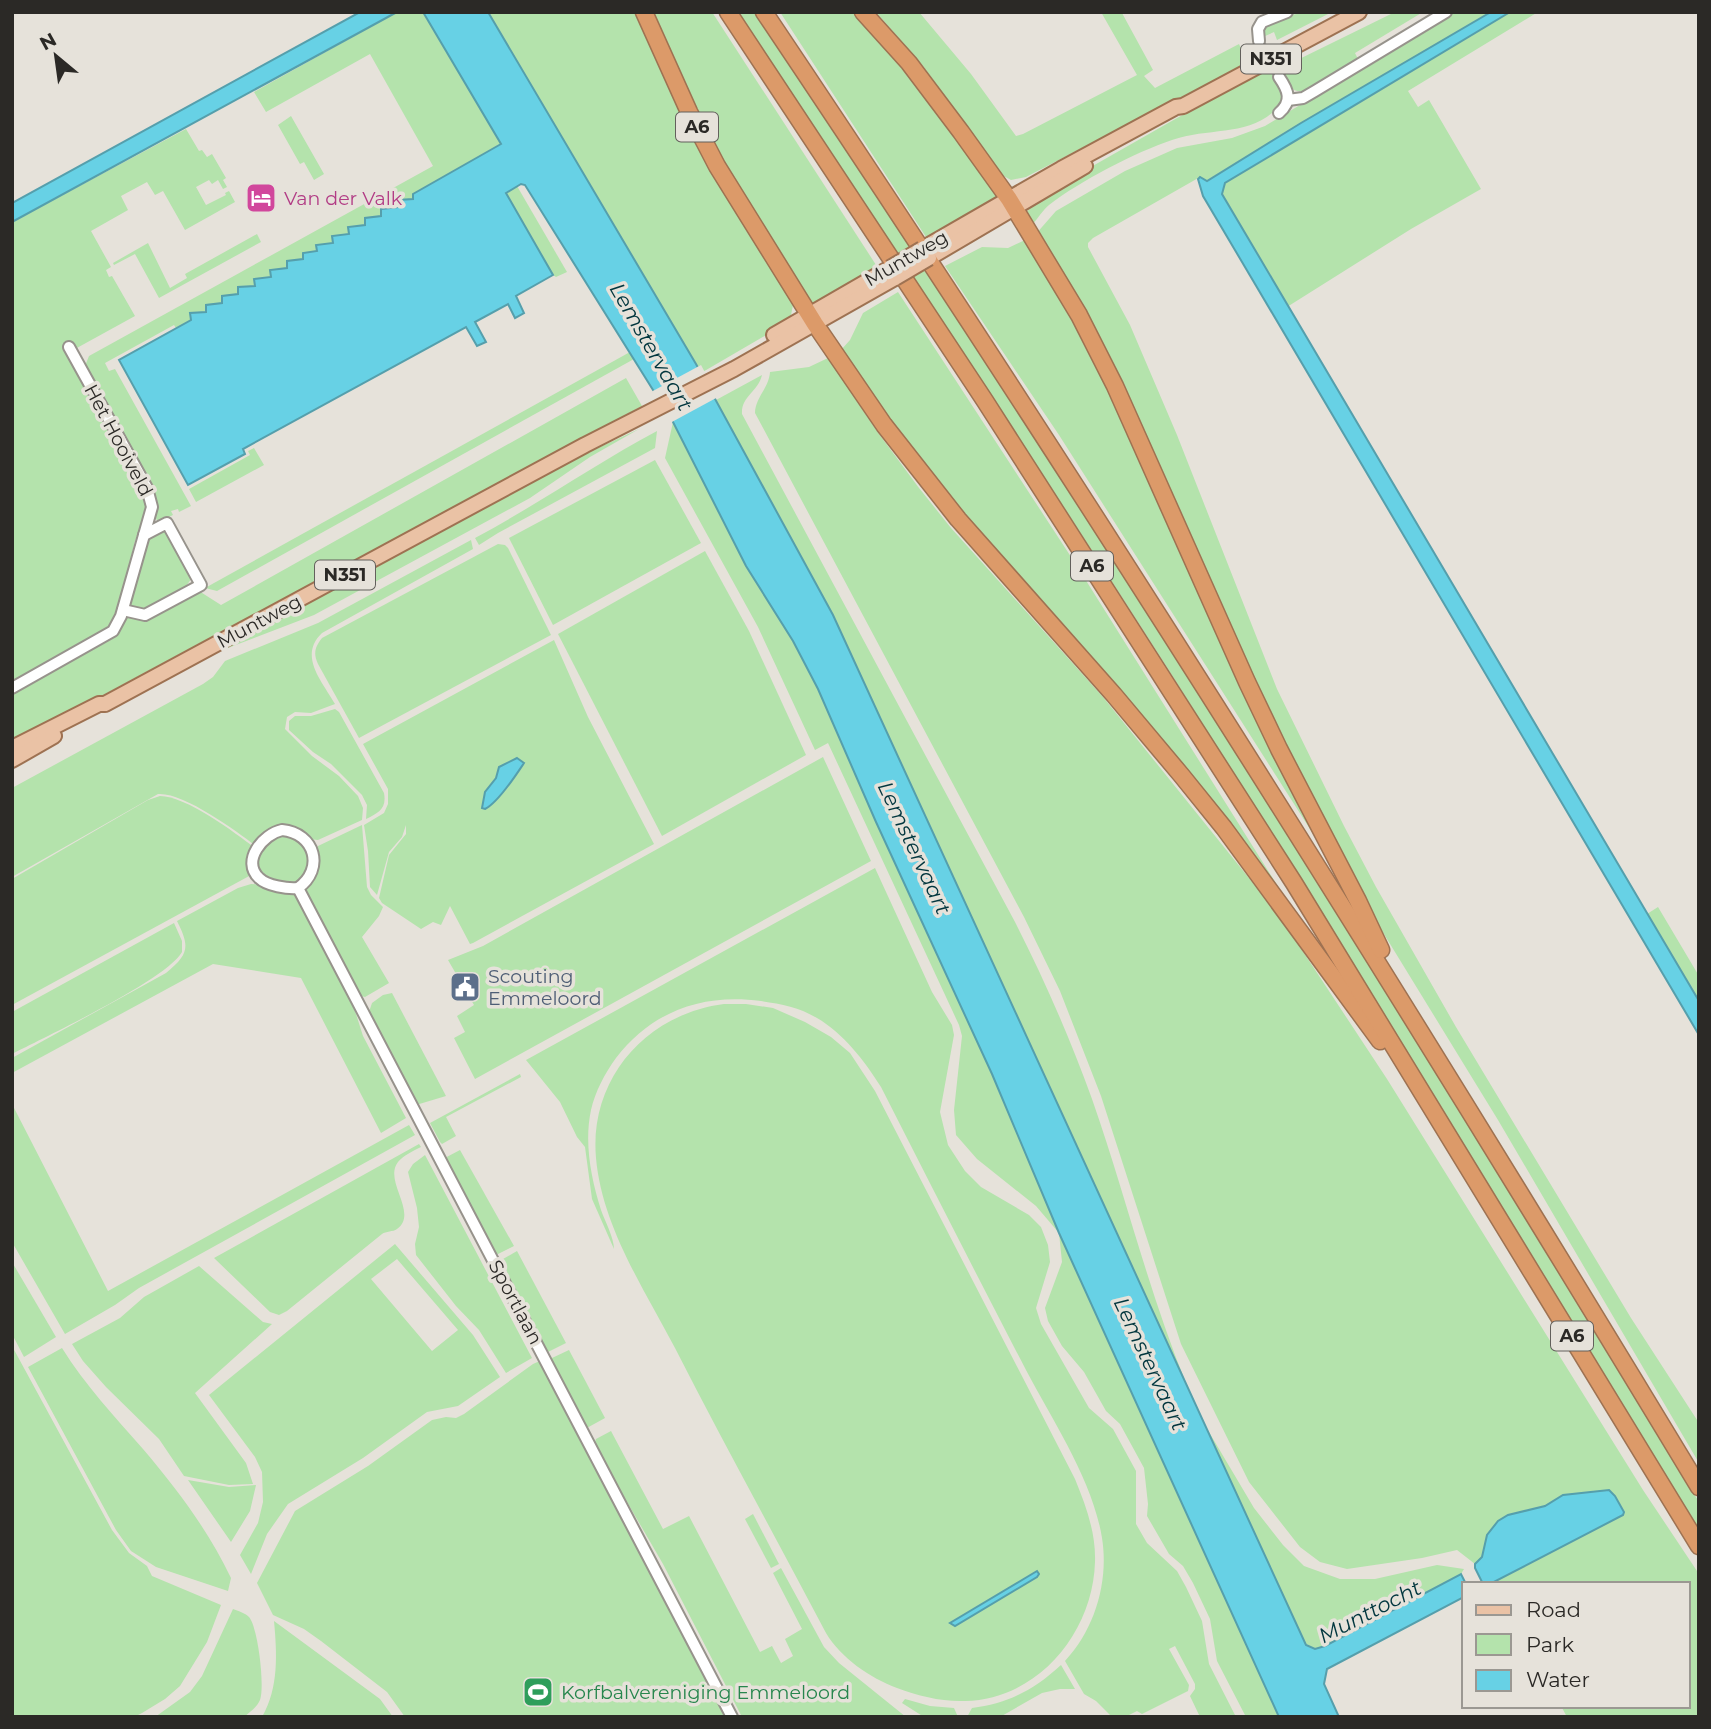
<svg xmlns="http://www.w3.org/2000/svg" width="1711" height="1729" font-family="Montserrat,sans-serif">
  <rect width="100%" height="100%" fill="#e6e2da"/>
  <g fill="#b4e3ac" fill-rule="evenodd">
    <path d="M397,12H423L501,144L414,194V199L399,207L176,328L174,325L105,363L109,371L115,369L191,506L179,512L178,509L171,511L173,515L158,522C152,515 157,500 154,491L85,366L89,356L433,166L370,54L266,112L254,92Z"/>
    <polygon points="488,12 635,12 705,159 733,208 755,235 794,300 791,315 785,324 701,373"/>
    <polygon points="647,12 712,12 878,268 813,305 809,303 746,209"/>
    <path d="M737,12H755C897,226 1039,441 1177,658C1355,937 1527,1219 1699,1502V1530C1524,1242 1348,954 1168,669C1027,448 882,230 737,12Z"/>
    <polygon points="780,12 858,12 913,75 992,184 997,197 995,201 928,240"/>
    <path d="M876,12H919L971,74L1016,136L1023,134L1137,75L1101,12L1122,13L1153,70L1144,76L1155,88L1239,44L1244,55L1261,57C1183,97 1104,136 1026,177L1011,180L1000,174L923,66Z"/>
    <polygon points="1307,12 1332,12 1277,40 1274,32 1263,37 1263,26 1276,18"/>
    <path d="M1395,12H1423L1355,53L1358,59L1307,90C1291,96 1287,81 1279,69Z"/>
    <polygon points="1455,12 1491,12 1301,123 1206,181 1200,177 1093,238 1088,243 1088,247 1130,325 1177,435 1277,689 1344,826 1376,887 1456,1027 1631,1318 1699,1423 1699,1463 1498,1120 1368,908 1339,854 1035,235 1056,211 1125,171 1177,148 1232,138 1265,126"/>
    <polygon points="1510,12 1538,12 1408,91 1418,107 1429,100 1481,189 1411,229 1287,307 1222,194 1224,183"/>
    <path d="M1270,68L1282,87L1284,100C1256,139 1213,126 1172,140C1136,152 1080,181 1049,205C1043,210 1038,218 1032,225L1026,213L1040,196L1177,118Z"/>
    <polygon points="291,116 324,174 314,180 304,162 300,164 278,125"/>
    <polygon points="186,129 199,151 202,150 207,157 212,154 226,178 223,180 227,187 223,189 218,180 212,184 209,180 196,187 206,205 226,195 225,193 229,191 235,202 185,230 163,191 155,195 147,182 121,196 128,210 91,231 111,267 106,270 109,277 112,276 135,316 75,349 147,501 146,510 135,541 115,621 108,629 12,684 12,222"/>
    <polygon points="517,186 567,272 556,277 553,275 505,192"/>
    <polygon points="257,234 261,242 159,298 135,254 114,265 113,263 148,243 170,288 187,278 185,274"/>
    <polygon points="1025,240 1079,328 1331,862 1059,435 945,266 982,247 1008,248"/>
    <polygon points="898,292 1075,563 1316,947 928,481 841,350 850,340 863,313"/>
    <polygon points="630,352 634,359 217,591 205,588"/>
    <path d="M828,358L879,434L919,488L951,528L1103,697L1257,888L1298,944L1387,1079L1643,1490L1699,1574V1717H1567L1561,1706H1688V1584H1490L1623,1515L1624,1512L1615,1496L1609,1490L1563,1495L1545,1506L1526,1510L1498,1521L1487,1535L1482,1557L1475,1564L1457,1550L1422,1558L1347,1569L1320,1562L1300,1547L1249,1482L1181,1344L1101,1096L1060,991L1024,917L755,413C755,398 769,388 770,372L809,367Z"/>
    <path d="M762,375C758,392 741,396 742,414L1015,922C1044,979 1070,1038 1092,1099C1125,1193 1148,1290 1186,1383L833,615L716,400Z"/>
    <polygon points="626,378 642,406 12,744 12,694 112,639 121,628 127,617 147,620 199,591 221,605"/>
    <polygon points="673,422 746,566 793,641 818,689 876,822 992,1074 1059,1233 1279,1717 1246,1717 1217,1661 1210,1619 1193,1583 1183,1566 1169,1554 1147,1516 1148,1504 1144,1468 1120,1424 1106,1411 1084,1372 1062,1346 1048,1321 1045,1308 1062,1262 1059,1233 1036,1206 977,1159 956,1135 954,1110 962,1036 959,1025 828,743 815,750 758,627 665,458"/>
    <polygon points="639,429 590,457 530,498 314,615 215,653 572,460"/>
    <path d="M657,431L655,448L498,533L479,545L475,538C537,505 595,464 657,431Z"/>
    <polygon points="254,448 264,465 196,502 189,489 250,455 248,451"/>
    <polygon points="655,460 701,543 553,625 509,538"/>
    <path d="M165,529L191,578C185,594 158,603 144,611L129,607L147,543L152,536Z"/>
    <path d="M471,540L473,549L322,633C298,656 322,681 335,704L311,713L295,712L287,717L285,729L312,756L339,776L358,796L363,808L362,820L318,840L309,839L286,828L256,846C235,830 183,792 158,794L12,877V788L203,684L213,677L225,661L318,623Z"/>
    <path d="M498,544L505,545L508,548L551,635L359,738L318,664C313,653 315,647 322,638Z"/>
    <polygon points="705,551 749,631 806,755 662,836 558,634"/>
    <polygon points="554,640 588,717 654,844 473,943 470,944 450,906 441,925 433,922 421,929 382,903 379,898 389,855 406,834 406,825 402,837 389,852 377,895 370,887 368,851 364,825 384,813 388,804 388,789 363,744"/>
    <path d="M335,709L339,712L384,793C387,809 378,813 366,819L367,805L362,795L331,764L313,752L289,730V721L295,716H311Z"/>
    <polygon points="823,757 871,861 475,1079 454,1038 465,1032 457,1016 474,1005 448,960 483,946"/>
    <path d="M160,796C186,796 234,832 255,848L251,875L12,1005V879L148,800Z"/>
    <polygon points="362,825 367,887 371,895 383,907 379,916 362,937 389,983 365,997 358,995 306,893 315,851 318,846"/>
    <polygon points="274,835 298,836 311,856 306,873 294,885 267,880 257,867 257,855"/>
    <path d="M875,868L932,992L952,1025L954,1035L940,1112L948,1145L965,1171L981,1187L1029,1215L1041,1227L1048,1245L1050,1262L1036,1308L1041,1324L1089,1408L1113,1429L1136,1471V1524L1147,1543L1177,1571L1186,1587L1202,1621L1209,1664L1236,1717H1200L1190,1696L1195,1689V1684L1175,1646L1169,1649L1189,1685L1188,1691L1142,1714L1137,1711L1125,1717H1112L1096,1701L1084,1694L1065,1661C1095,1629 1109,1581 1102,1538C1093,1481 1053,1421 1026,1370C977,1276 929,1181 881,1087C864,1060 844,1034 817,1018C799,1007 781,1004 761,1001C703,993 652,1011 616,1058C605,1073 595,1092 591,1110C584,1143 591,1178 601,1210C605,1221 614,1238 614,1249L592,1199L585,1147L577,1137L560,1102L526,1060Z"/>
    <path d="M251,884L265,885L286,890L299,898L321,935L356,1014L363,1036L406,1118L381,1133L301,978L213,964L12,1073V1058L166,973C189,954 190,947 177,921L238,888Z"/>
    <polygon points="1658,907 1699,976 1699,1001 1647,914"/>
    <path d="M174,923L182,941V952C166,980 47,1036 12,1054V1012Z"/>
    <polygon points="392,993 446,1096 416,1105 368,1015 372,1003 383,995"/>
    <path d="M724,1004H746L773,1008L805,1022L831,1037L850,1053L875,1091L1075,1479C1086,1506 1096,1533 1095,1562C1093,1632 1039,1699 965,1701C942,1702 919,1696 897,1688C870,1678 841,1658 826,1633C776,1538 724,1444 675,1348C644,1289 602,1226 596,1158C589,1079 646,1014 724,1004Z"/>
    <polygon points="520,1074 521,1077 446,1117 456,1136 442,1144 440,1142 430,1123"/>
    <polygon points="12,1104 108,1291 409,1125 415,1135 139,1288 115,1305 65,1334 12,1242"/>
    <path d="M419,1144L421,1147C413,1151 404,1155 398,1162C383,1181 419,1213 397,1229C393,1232 386,1231 382,1234L287,1311L279,1315L270,1312L214,1258Z"/>
    <polygon points="460,1150 514,1246 498,1254 493,1253 441,1160"/>
    <polygon points="425,1155 532,1358 506,1373 479,1330 456,1306 416,1255 415,1244 419,1227 417,1208 408,1172 413,1164"/>
    <path d="M395,1244L473,1335L500,1377L458,1406L427,1412L363,1458L288,1504L267,1534L251,1574L240,1555L258,1523L263,1502L262,1472L255,1457L209,1395ZM397,1259L458,1330L432,1351L371,1279Z"/>
    <polygon points="517,1251 566,1343 546,1353 500,1267 503,1259"/>
    <polygon points="12,1262 56,1337 24,1357 12,1334"/>
    <polygon points="199,1266 263,1322 272,1324 195,1393 246,1463 253,1484 229,1485 184,1476 159,1439 106,1387 83,1361 72,1344 120,1318 144,1297"/>
    <polygon points="12,1346 112,1530 129,1553 147,1566 152,1576 221,1605 207,1642 180,1686 165,1699 142,1713 134,1717 12,1717"/>
    <path d="M62,1348C85,1385 115,1417 143,1449C177,1489 208,1530 231,1578L228,1591L156,1567L131,1551L116,1530L28,1367Z"/>
    <polygon points="569,1350 605,1418 585,1429 550,1362 552,1358"/>
    <polygon points="542,1360 728,1717 405,1717 387,1692 321,1641 304,1629 273,1615 257,1583 295,1511 368,1466 432,1420 446,1417 456,1418 464,1414 533,1364"/>
    <path d="M1206,1427L1254,1508L1283,1545L1304,1566L1340,1579H1375L1437,1565L1464,1569L1461,1574L1325,1646C1317,1649 1313,1649 1306,1645Z"/>
    <polygon points="611,1431 663,1529 689,1516 760,1652 772,1646 781,1663 793,1656 785,1639 802,1629 773,1573 781,1568 824,1647 839,1663 906,1717 742,1717 663,1564 594,1445 596,1439"/>
    <polygon points="188,1480 229,1487 256,1485 250,1511 231,1542"/>
    <polygon points="753,1514 779,1564 771,1568 745,1519"/>
    <path d="M233,1609C238,1611 245,1613 249,1617C258,1627 265,1687 260,1700C257,1707 250,1712 244,1717H155L190,1692L202,1676Z"/>
    <path d="M274,1621L380,1699L393,1717H262C279,1688 277,1653 274,1621Z"/>
    <path d="M1061,1665L1075,1689H1060L1042,1693L1000,1717H967L972,1708C1008,1704 1035,1689 1061,1665Z"/>
    <polygon points="905,1699 930,1706 954,1708 958,1717 924,1717 902,1703"/>
  </g>
  <g fill="#67d1e5" stroke="#559fac" stroke-width="2">
    <polygon points="360,12 397,12 12,222 12,203"/>
    <polygon points="423,12 488,12 696,364 833,615 1306,1645 1315,1649 1325,1646 1461,1574 1466,1584 1464,1584 1464,1597 1327,1669 1324,1684 1339,1717 1279,1717 1059,1233 992,1074 876,822 818,689 793,641 746,566 673,422 525,185 521,184 506,193 553,275 516,296 524,313 515,318 508,304 475,322 486,342 477,346 466,327 243,449 245,454 188,485 119,360 191,320 190,313 206,312 206,305 222,303 222,296 238,294 238,287 255,286 254,279 271,277 270,270 287,268 287,261 303,259 303,253 317,251 316,245 333,243 332,236 349,234 348,227 365,225 365,218 381,216 381,209 398,207 398,200 413,199 413,194 501,144"/>
    <polygon points="1491,12 1510,12 1225,183 1222,194 1699,1001 1699,1035 1203,196 1198,179 1200,177 1207,181 1301,123"/>
    <path d="M517,758L524,763C516,775 498,803 485,809L482,808L485,792L496,778L499,767Z"/>
    <polygon points="1609,1490 1615,1496 1624,1512 1623,1515 1490,1584 1483,1584 1475,1568 1475,1564 1482,1557 1487,1535 1498,1521 1508,1515 1545,1506 1563,1495"/>
    <polygon points="1037,1571 1039,1574 1037,1577 955,1626 950,1623"/>
  </g>
  <polygon fill="#e6e2da" points="701,365 718,397 670,423 651,392"/>
  <g fill="none" stroke-linecap="round" stroke-linejoin="round">
    <polyline stroke="#c1bdb6" stroke-width="10" stroke-dasharray="10 5" stroke-linecap="butt" points="1259,41 1279,77"/>
    <g stroke="#97938c" stroke-width="14">
      <g id="minor">
        <polyline points="1259,41 1258,29 1262,22 1287,12"/>
        <polyline points="1288,100 1303,98 1315,91 1446,12"/>
        <path d="M1279,113C1293,101 1288,90 1279,77"/>
        <polyline points="123,610 145,615 201,585 167,523 144,535"/>
        <polyline points="12,688 113,631 121,616 152,507 147,488 69,347"/>
        <path d="M282,830C315,833 325,869 298,888C288,889 267,886 259,878C241,861 263,834 282,830Z"/>
        <polyline points="298,888 732,1717"/>
      </g>
    </g>
    <g stroke="#9e7252" stroke-width="18">
      <g id="major">
        <polyline points="922,249 1061,169 1176,107 1183,106 1359,12"/>
        <polyline points="929,258 1085,166"/>
        <polyline points="774,335 890,268"/>
        <polyline points="12,748 99,704 105,704 585,445 734,369 895,278"/>
        <polyline points="12,760 54,736"/>
      </g>
    </g>
    <g stroke="#9e7252" stroke-width="19">
      <g id="highway">
        <polyline points="644,12 689,112 717,166 815,324 884,425 958,519 1114,695 1182,776 1224,828 1380,1041"/>
        <polyline points="728,12 985,401 1294,883 1699,1546"/>
        <path d="M764,12C1089,496 1398,989 1699,1487"/>
        <polyline points="863,12 909,63 961,132 1009,199 1079,315 1115,386 1247,682 1279,749 1358,901 1381,950"/>
      </g>
    </g>
    <use href="#minor" stroke="#fff" stroke-width="10"/>
    <use href="#major" stroke="#eac2a5" stroke-width="14"/>
    <use href="#highway" stroke="#dc9a69" stroke-width="16"/>
    <g stroke="#9e7252" stroke-width="18" stroke-linecap="butt">
      <g id="major-bridge">
        <polyline points="890,268 922,249"/>
        <polyline points="895,278 929,258"/>
      </g>
    </g>
    <use href="#major-bridge" stroke="#eac2a5" stroke-width="14"/>
  </g>
  <defs>
    <g id="hotel-square" transform="scale(1.575)"><rect x="-9" y="-9" width="18" height="18" rx="4" fill="#d1479c" stroke="#e6e2da"/><path d="M-6-4.5h1.5V1H6V5H4.5V3h-9V5H-6ZM-4 0a1.8 1.8 0 1 1 3.6 0ZM.5 0V-2.5h3Q6-2.5 6 0Z" fill="#fff"/></g>
    <g id="civic-square" transform="scale(1.575)"><rect x="-9" y="-9" width="18" height="18" rx="4" fill="#5c6f8a" stroke="#e6e2da"/><path d="M-.6-6.5H3V-4.5H.6V-3L4-1V1h2V6H-6V1h2V-1L-.6-3ZM-1.2 2.5V6h2.4V2.5Z" fill="#fff"/></g>
    <g id="stadium-square" transform="scale(1.575)"><rect x="-9" y="-9" width="18" height="18" rx="4" fill="#2e9e5b" stroke="#e6e2da"/><path d="M0-5a6.5 5 0 1 0 0 10a6.5 5 0 1 0 0-10ZM-3.5-1.8h7v3.6h-7Z" fill="#fff"/></g>
  </defs>
  <g fill-rule="evenodd">
    <use href="#hotel-square" x="261" y="198"/>
    <use href="#civic-square" x="465" y="987"/>
    <use href="#stadium-square" x="538" y="1692"/>
  </g>
  <g text-anchor="middle" stroke-width="7" stroke-linejoin="round" paint-order="stroke">
    <g fill="#e6e2da" stroke="#63605c" stroke-width="2">
      <rect x="1241" y="44.5" width="60" height="29" rx="5"/>
      <rect x="676" y="112.5" width="42" height="29" rx="5"/>
      <rect x="1071" y="551.5" width="42" height="29" rx="5"/>
      <rect x="315" y="560.5" width="60" height="29" rx="5"/>
      <rect x="1551" y="1321.5" width="42" height="29" rx="5"/>
    </g>
    <g font-size="18" font-weight="bold" fill="#2b2926">
      <text x="1271" y="65">N351</text>
      <text x="697" y="133">A6</text>
      <text x="1092" y="572">A6</text>
      <text x="345" y="581">N351</text>
      <text x="1572" y="1342">A6</text>
    </g>
    <g font-size="19" fill="#b23c85" stroke="#e6e2da" text-anchor="start">
      <text x="284" y="205">Van der Valk</text>
    </g>
    <g font-size="19" fill="#2b2926" stroke="#e6e2da">
      <text transform="translate(906 258) rotate(-30)" y="7">Muntweg</text>
      <text transform="translate(119 440) rotate(62)" y="7">Het Hooiveld</text>
      <text transform="translate(259 621) rotate(-28)" y="7">Muntweg</text>
      <text transform="translate(516 1302) rotate(62)" y="7">Sportlaan</text>
    </g>
    <g font-size="19" fill="#4e5e75" stroke="#e6e2da" text-anchor="start">
      <text x="488" y="983">Scouting<tspan x="488" dy="22">Emmeloord</tspan></text>
    </g>
    <g font-size="19" fill="#27864d" stroke="#e6e2da" text-anchor="start">
      <text x="561" y="1699">Korfbalvereniging Emmeloord</text>
    </g>
    <g font-size="21" font-style="italic" fill="#01363e" stroke="#e6e2da">
      <text transform="translate(651 347) rotate(60)" y="7">Lemstervaart</text>
      <text transform="translate(914 848) rotate(65)" y="7">Lemstervaart</text>
      <text transform="translate(1150 1364) rotate(65)" y="7">Lemstervaart</text>
      <text transform="translate(1370 1612) rotate(-27)" y="7">Munttocht</text>
    </g>
  </g>
  <rect width="1711" height="1729" fill="none" stroke="#2b2926" stroke-width="28"/>
  <rect x="1462" y="1582" width="228" height="126" fill="#e6e2da" stroke="#9b9892" stroke-width="2"/>
  <rect x="1476" y="1605" width="35" height="10" fill="#eac2a5" stroke="#9b9892" stroke-width="2"/>
  <text x="1526" y="1617" font-size="21" fill="#2b2926">Road</text>
  <rect x="1476" y="1634" width="35" height="21" fill="#b4e3ac" stroke="#9b9892" stroke-width="2"/>
  <text x="1526" y="1652" font-size="21" fill="#2b2926">Park</text>
  <rect x="1476" y="1670" width="35" height="21" fill="#67d1e5" stroke="#9b9892" stroke-width="2"/>
  <text x="1526" y="1687" font-size="21" fill="#2b2926">Water</text>
  <g transform="translate(56 56) rotate(331)" stroke="#e6e2da" stroke-width="5" paint-order="stroke">
  <path d="M0-5L12 26L0 18L-12 26Z" fill="#2b2926"/>
  <text y="-10" font-size="19" font-weight="bold" text-anchor="middle" fill="#2b2926">N</text>
  </g>
</svg>
